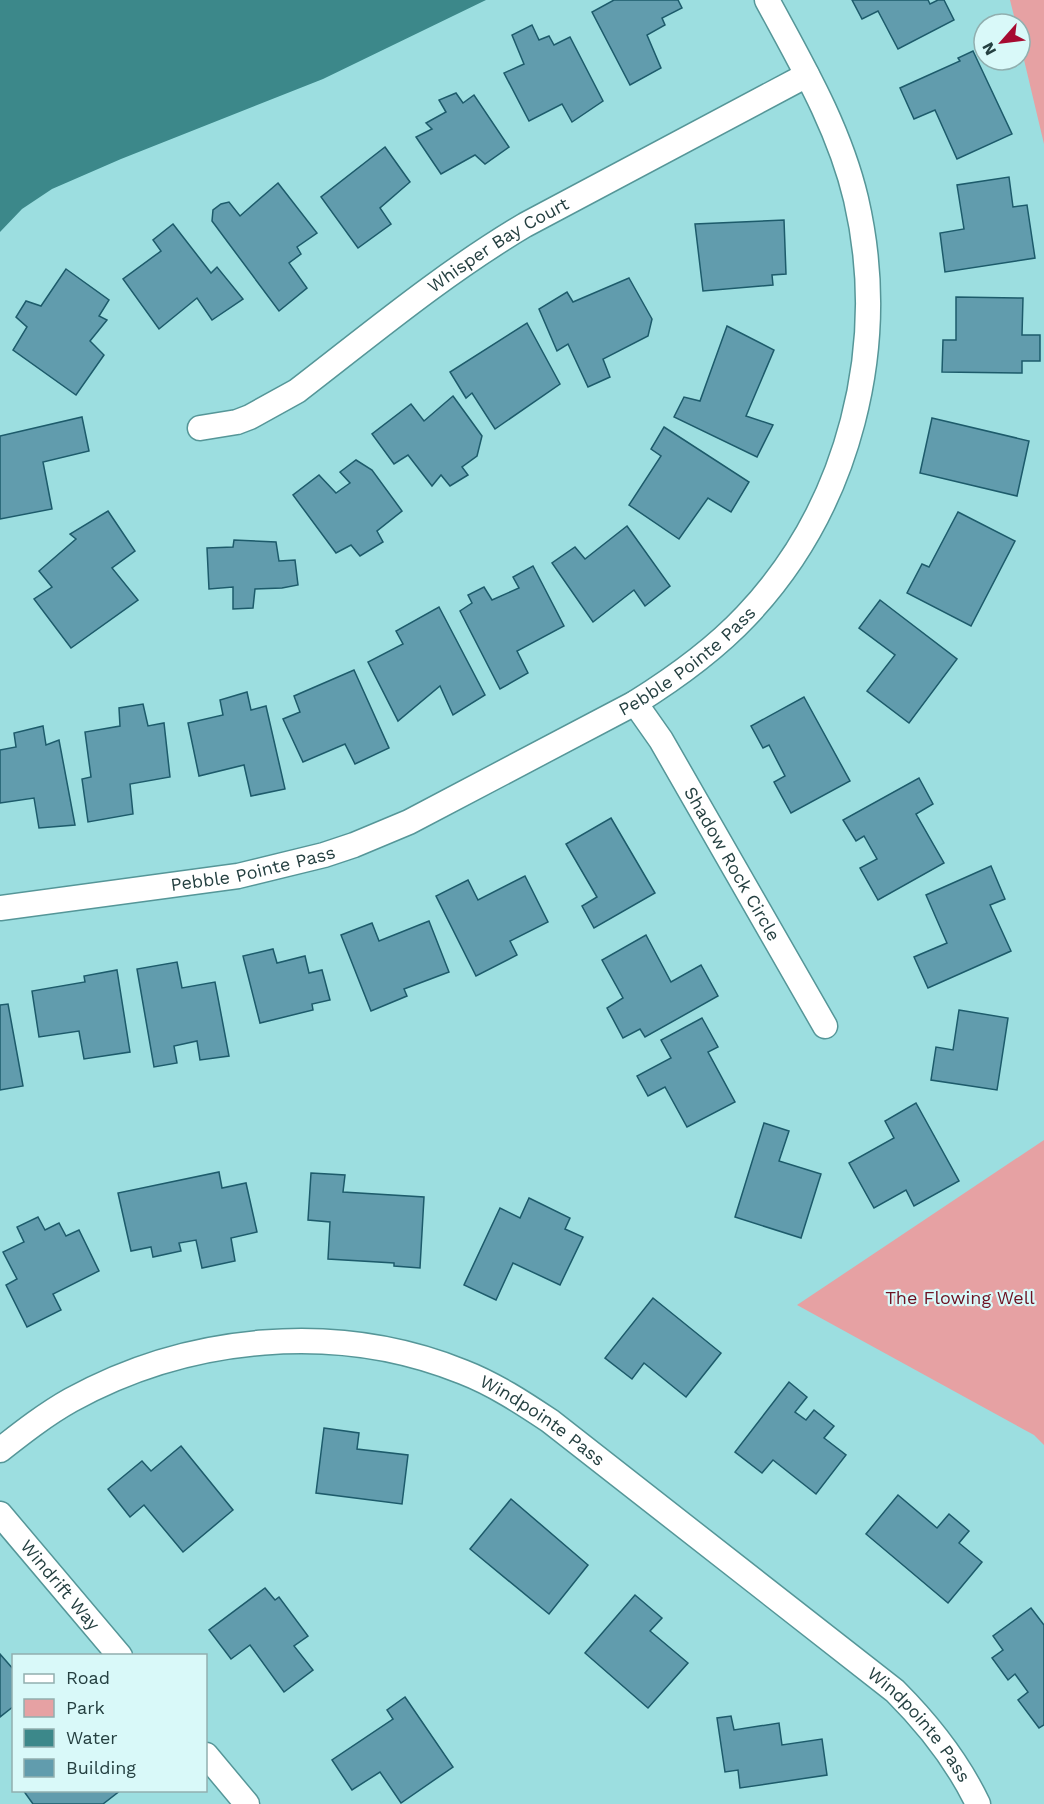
<svg xmlns="http://www.w3.org/2000/svg" width="1044" height="1804" font-family="'Work Sans',sans-serif">
  <rect width="100%" height="100%" fill="#9cdee0"/>
  <g fill="#e6a1a3">
    <polygon points="1010,0 1044,0 1044,144 1020,43 1020,24 1016,24"/>
    <polygon points="1044,1140 1044,1445 1034,1435 797,1305"/>
  </g>
  <polygon fill="#3c888a" points="0,0 486,0 323,79 121,159 52,189 22,209 0,232"/>
  <g fill="#619cad" stroke="#1d5b6b" stroke-width="1.5">
    <polygon points="614,0 678,0 682,8 662,18 665,25 647,35 661,68 630,85 592,12"/>
    <polygon points="852,0 928,0 930,4 938,0 944,0 954,20 898,49 878,11 862,19"/>
    <polygon points="532,25 539,40 549,36 554,45 570,37 603,101 572,122 562,104 529,121 504,73 524,64 512,35"/>
    <polygon points="973,51 1012,134 957,159 935,110 914,119 900,88 960,61 958,58"/>
    <polygon points="456,93 463,103 474,95 509,147 485,164 475,155 441,174 416,137 432,129 426,123 446,112 439,100"/>
    <polygon points="385,147 410,182 380,208 391,224 358,248 321,197"/>
    <polygon points="1009,177 1013,207 1027,205 1035,258 945,272 940,233 964,229 957,185"/>
    <polygon points="278,183 317,233 297,247 301,254 289,263 307,288 279,311 212,221 213,210 221,204 229,202 240,216"/>
    <polygon points="784,220 786,274 772,275 773,285 703,291 695,224"/>
    <polygon points="173,224 211,273 217,267 243,299 212,320 197,298 159,329 123,279 161,251 153,240"/>
    <polygon points="66,269 109,300 99,316 107,320 90,341 104,355 76,395 13,350 27,327 16,317 26,301 41,306"/>
    <polygon points="629,278 652,319 648,336 603,359 610,377 588,387 568,344 557,351 539,309 567,292 573,302"/>
    <polygon points="956,297 1023,298 1022,335 1040,335 1040,361 1022,361 1022,373 942,372 943,340 956,340"/>
    <polygon points="527,323 560,384 495,429 472,393 466,398 450,372"/>
    <polygon points="727,326 774,350 746,416 773,425 757,457 674,417 684,397 700,401"/>
    <polygon points="453,396 482,436 477,456 462,467 468,475 450,486 441,475 432,486 408,455 394,464 372,434 411,404 424,421"/>
    <polygon points="82,417 89,451 43,462 52,509 0,519 0,436"/>
    <polygon points="932,418 1029,441 1017,496 920,473"/>
    <polygon points="664,427 749,482 731,512 708,498 679,539 629,505 661,456 651,449"/>
    <polygon points="356,460 372,470 402,511 377,531 383,542 360,556 351,545 336,553 293,495 319,475 336,493 350,483 340,472"/>
    <polygon points="108,511 135,551 112,568 138,600 71,648 34,599 52,587 39,571 76,539 70,534"/>
    <polygon points="958,512 1015,541 971,626 907,593 922,564 929,567"/>
    <polygon points="627,526 670,586 645,606 634,590 593,622 552,563 575,547 585,559"/>
    <polygon points="234,540 276,542 279,561 295,560 298,585 282,588 255,589 253,608 233,609 233,587 209,589 207,548 233,547"/>
    <polygon points="533,566 564,626 517,651 528,673 500,689 460,611 472,603 468,595 484,587 492,600 519,588 513,577"/>
    <polygon points="880,600 957,659 909,723 867,691 895,655 859,628"/>
    <polygon points="439,607 485,695 453,715 440,686 398,721 368,662 403,644 396,631"/>
    <polygon points="354,670 389,748 355,764 345,744 303,762 283,719 300,712 294,696"/>
    <polygon points="247,692 251,710 266,706 285,789 251,796 244,765 199,776 188,723 223,715 220,700"/>
    <polygon points="804,697 850,781 791,813 774,782 785,776 769,745 763,748 751,726"/>
    <polygon points="143,704 148,726 164,723 170,777 130,784 133,814 88,822 82,779 91,777 85,732 120,726 119,708"/>
    <polygon points="43,726 46,745 59,740 75,825 39,828 34,798 0,803 0,750 16,747 14,733"/>
    <polygon points="919,778 933,804 916,814 944,863 878,900 860,868 877,859 864,836 856,841 843,820"/>
    <polygon points="611,818 655,893 594,928 582,906 597,897 566,844"/>
    <polygon points="991,866 1005,899 990,905 1011,951 928,988 914,957 947,943 926,895"/>
    <polygon points="525,876 548,922 510,941 517,955 476,976 436,896 468,880 478,900"/>
    <polygon points="429,921 449,972 404,989 407,996 371,1011 341,935 372,923 379,941"/>
    <polygon points="646,935 671,982 701,965 718,996 645,1037 640,1029 623,1038 607,1008 623,998 602,960"/>
    <polygon points="273,949 277,963 305,956 309,973 322,970 330,1000 312,1004 313,1010 260,1023 243,956"/>
    <polygon points="177,962 182,988 215,982 229,1056 200,1060 197,1041 174,1046 177,1063 154,1067 137,969"/>
    <polygon points="117,970 130,1052 84,1059 79,1031 39,1037 32,991 85,982 84,976"/>
    <polygon points="8,1004 23,1086 0,1090 0,1005"/>
    <polygon points="959,1010 1008,1018 997,1090 931,1080 936,1047 953,1050"/>
    <polygon points="702,1018 718,1047 708,1052 735,1102 687,1127 665,1087 648,1096 637,1076 671,1058 661,1040"/>
    <polygon points="916,1103 959,1181 914,1206 906,1190 874,1208 849,1163 894,1138 885,1121"/>
    <polygon points="764,1123 789,1131 779,1161 821,1174 801,1238 735,1217"/>
    <polygon points="219,1172 222,1188 246,1183 257,1232 231,1238 235,1261 202,1268 196,1240 179,1243 181,1251 153,1257 151,1247 131,1251 118,1193"/>
    <polygon points="311,1173 345,1175 343,1192 424,1197 420,1268 394,1266 394,1263 328,1259 330,1222 308,1220"/>
    <polygon points="529,1198 570,1218 565,1229 583,1237 560,1285 513,1263 496,1300 464,1285 500,1208 520,1218"/>
    <polygon points="38,1217 45,1230 59,1223 66,1236 79,1230 99,1271 53,1294 61,1310 27,1327 6,1285 17,1279 3,1252 24,1242 17,1227"/>
    <polygon points="653,1298 721,1353 686,1397 644,1363 632,1379 605,1358"/>
    <polygon points="789,1382 807,1397 795,1412 806,1420 814,1410 834,1426 824,1438 846,1455 816,1494 773,1460 762,1473 735,1452"/>
    <polygon points="324,1428 359,1433 357,1449 408,1455 402,1504 316,1493"/>
    <polygon points="181,1446 233,1510 183,1552 144,1505 130,1517 108,1489 142,1461 151,1471"/>
    <polygon points="898,1495 937,1528 949,1514 969,1531 959,1543 982,1562 948,1603 866,1534"/>
    <polygon points="511,1499 588,1565 549,1614 470,1549"/>
    <polygon points="265,1588 275,1600 279,1597 308,1636 294,1646 313,1670 284,1692 250,1645 231,1659 209,1630"/>
    <polygon points="635,1595 662,1618 650,1631 688,1663 648,1708 585,1653"/>
    <polygon points="1031,1608 1044,1625 1044,1725 1039,1728 1018,1700 1028,1692 1015,1674 1008,1680 992,1658 1003,1650 993,1636"/>
    <polygon points="0,1654 14,1670 14,1706 0,1717"/>
    <polygon points="405,1697 453,1767 401,1803 380,1772 352,1790 332,1760 393,1719 387,1710"/>
    <polygon points="731,1716 734,1730 779,1723 782,1745 822,1739 827,1775 740,1788 738,1770 725,1772 717,1718"/>
    <polygon points="23,1790 121,1790 103,1804 33,1804"/>
  </g>
  <g fill="none" stroke-linecap="round" stroke-linejoin="round">
    <g stroke="#559698" stroke-width="27">
      <g id="minor">
        <path id="s1" d="M200,428L237,422L250,417L297,391C371,334 444,273 525,225L807,75"/>
        <path id="s2" d="M635,703L661,740L825,1026"/>
        <path id="s3" d="M0,908L238,876L324,855L354,845L409,822L635,703C675,678 714,650 746,616C850,506 890,346 856,199C839,127 801,63 767,0"/>
        <path id="s4" d="M0,1450C23,1432 46,1414 71,1400C189,1335 337,1321 463,1372C494,1384 523,1403 550,1421L895,1691C929,1725 957,1760 978,1804"/>
        <path id="s5" d="M0,1514L120,1656"/>
        <polyline points="206,1755 247,1804"/>
      </g>
    </g>
    <use href="#minor" stroke="#fff" stroke-width="24"/>
  </g>
  <g text-anchor="middle" stroke-width="4.5" stroke-linejoin="round" paint-order="stroke">
    <g font-size="18" fill="#254041" stroke="#d9f9f9">
      <text dy="6" stroke="none"><textPath href="#s1" startOffset="354">Whisper Bay Court</textPath></text>
      <text dy="6" stroke="none"><textPath href="#s3" startOffset="742">Pebble Pointe Pass</textPath></text>
      <text dy="6" stroke="none"><textPath href="#s2" startOffset="188">Shadow Rock Circle</textPath></text>
      <text dy="6" stroke="none"><textPath href="#s3" startOffset="256">Pebble Pointe Pass</textPath></text>
      <text dy="6" stroke="none"><textPath href="#s4" startOffset="586">Windpointe Pass</textPath></text>
      <text dy="6" stroke="none"><textPath href="#s5" startOffset="93">Windrift Way</textPath></text>
      <text dy="6" stroke="none"><textPath href="#s4" startOffset="1072">Windpointe Pass</textPath></text>
    </g>
    <g font-size="18" fill="#6c1121" stroke="#d9f9f9">
      <text x="960" y="1304">The Flowing Well</text>
    </g>
  </g>
  <rect x="12" y="1654" width="195" height="138" fill="#d9f9f9" stroke="#91afaf" stroke-width="1.5"/>
  <rect x="24" y="1674" width="30" height="9" fill="#ffffff" stroke="#91afaf" stroke-width="1.5"/>
  <text x="66" y="1684" font-size="18" fill="#254041">Road</text>
  <rect x="24" y="1699" width="30" height="18" fill="#e6a1a3" stroke="#91afaf" stroke-width="1.5"/>
  <text x="66" y="1714" font-size="18" fill="#254041">Park</text>
  <rect x="24" y="1729" width="30" height="18" fill="#3c888a" stroke="#91afaf" stroke-width="1.5"/>
  <text x="66" y="1744" font-size="18" fill="#254041">Water</text>
  <rect x="24" y="1759" width="30" height="18" fill="#619cad" stroke="#91afaf" stroke-width="1.5"/>
  <text x="66" y="1774" font-size="18" fill="#254041">Building</text>
  <g transform="translate(1002 42) rotate(242)"><circle r="28" fill="#d9f9f9" stroke="#91afaf" stroke-width="1.5"/>
  <path d="M0-4.5L10 22L0 15L-10 22Z" fill="#a60b31"/>
  <text y="-9" font-size="16" font-weight="bold" text-anchor="middle" fill="#254041">N</text>
  </g>
</svg>
